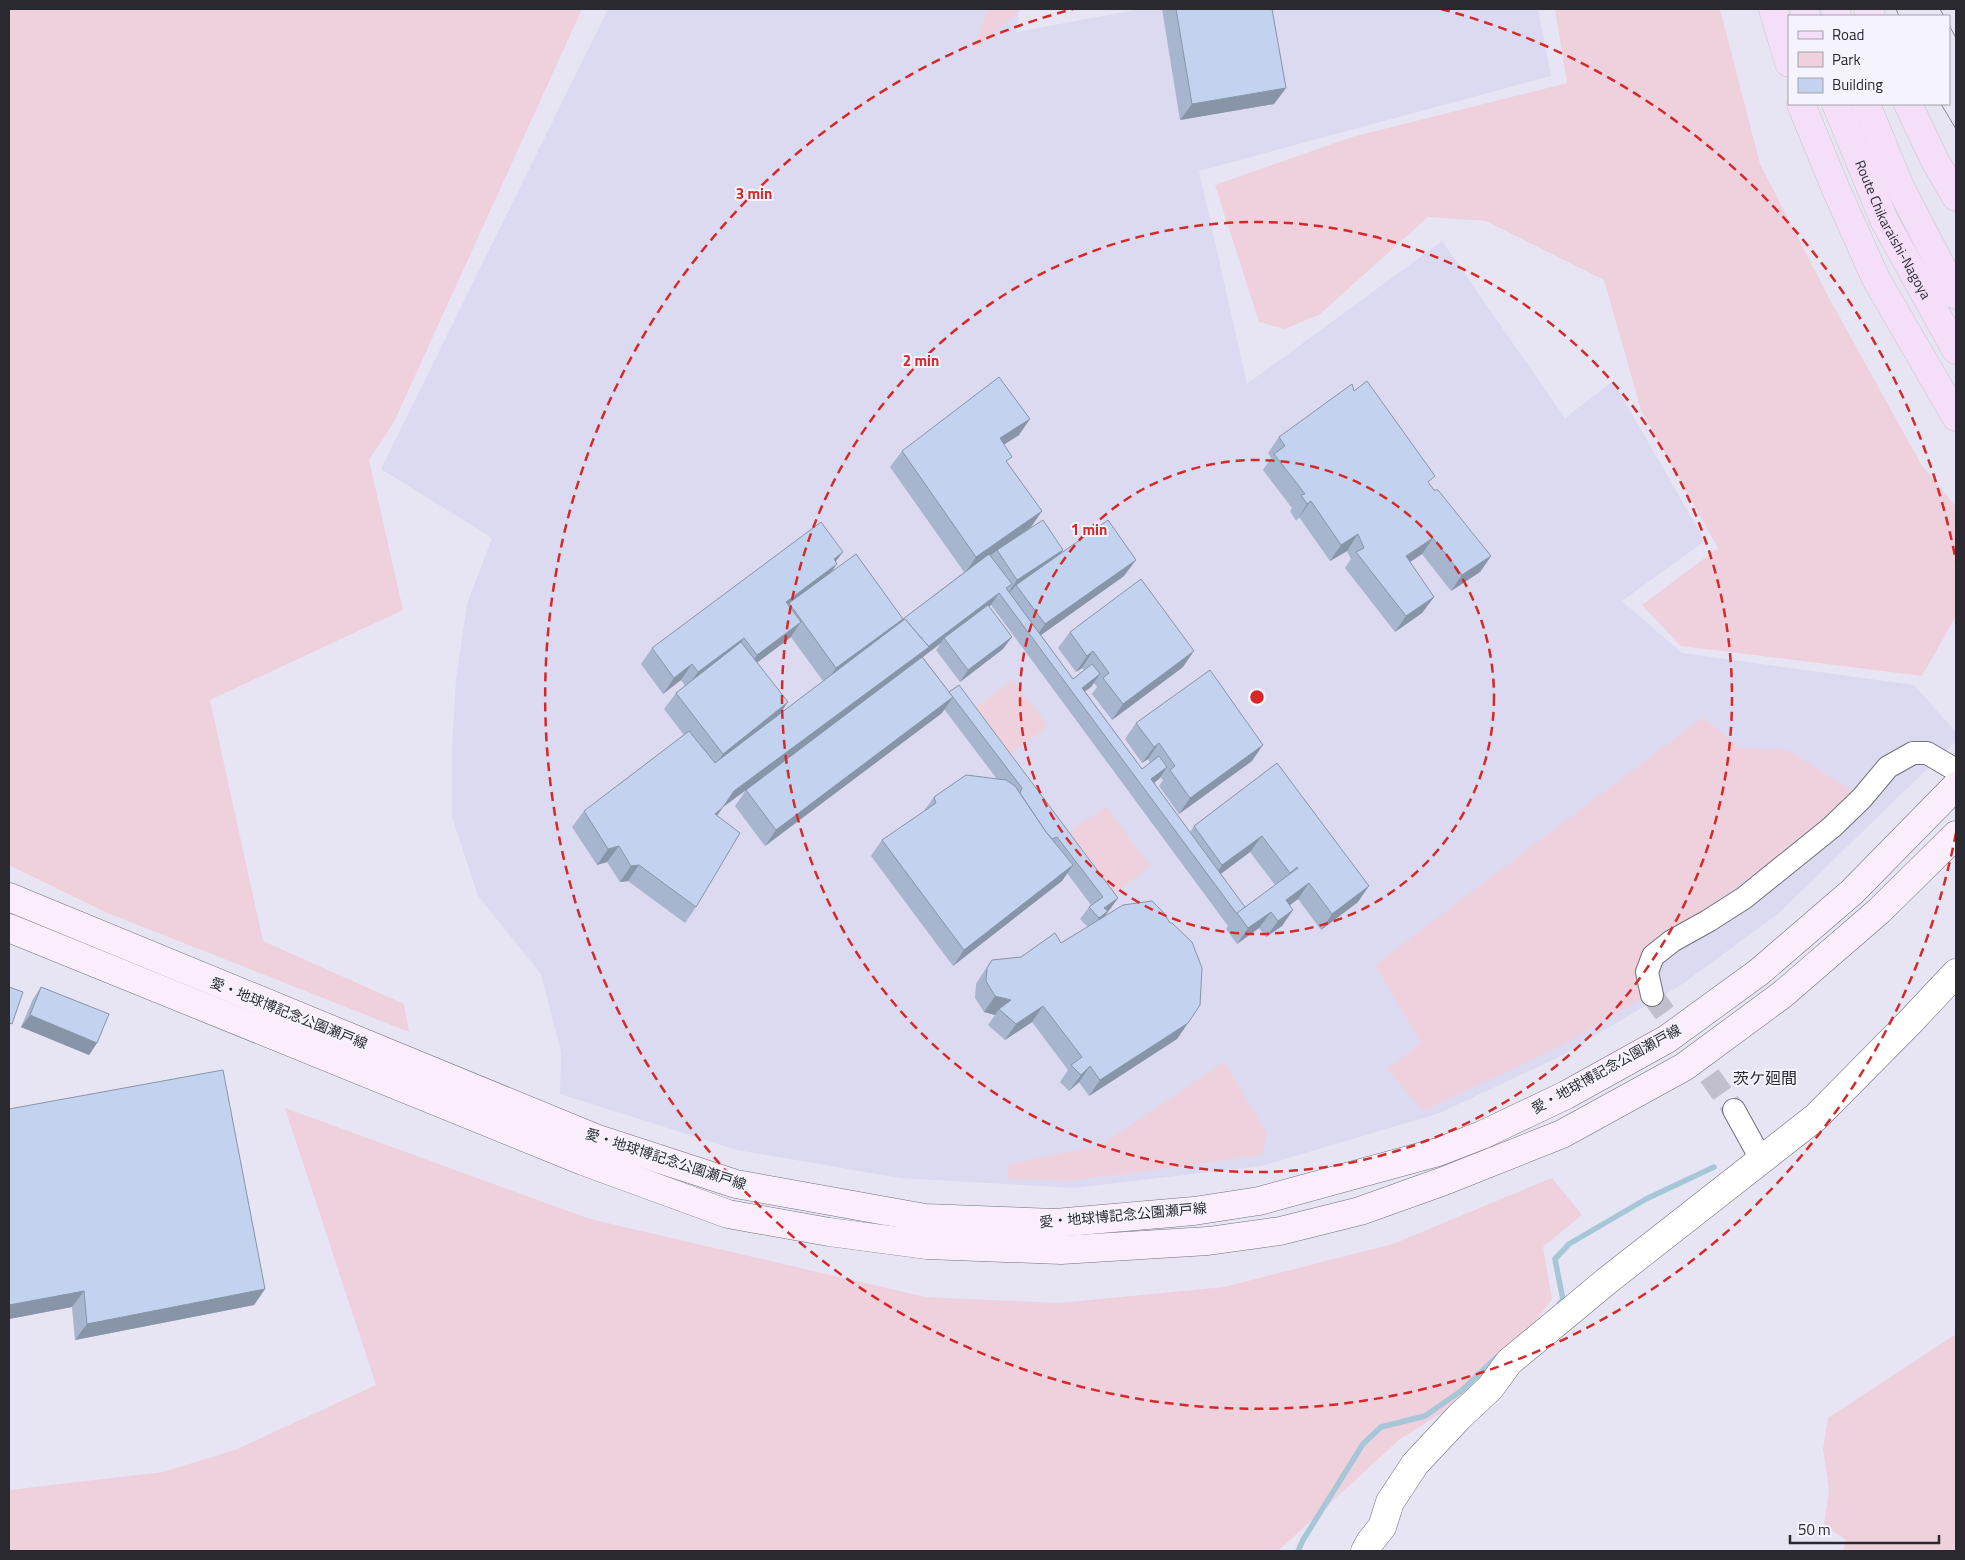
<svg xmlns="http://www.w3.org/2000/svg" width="1965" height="1560" font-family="'Titillium Web','Noto Sans JP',sans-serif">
  <rect width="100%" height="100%" fill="#e7e5f4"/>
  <polygon fill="#dcdaf0" points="608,9 1019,9 1016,32 1135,10 1135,9 1538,9 1551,76 1199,171 1247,384 1442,241 1565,418 1613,381 1705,541 1622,601 1682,653 1914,685 1956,732 1956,741 1779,913 1684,983 1559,1057 1440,1113 1262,1166 1074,1188 900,1178 737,1150 560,1094 561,1052 541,974 478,896 452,817 452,747 456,679 467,604 492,538 381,469"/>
  <g fill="#efd0dd">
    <polygon points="9,9 582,9 394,422 369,460 403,610 210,700 263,941 404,1004 409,1032 105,912 9,865"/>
    <polygon points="988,9 1021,9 972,52"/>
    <polygon points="1555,9 1720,9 1760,164 1829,298 1921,464 1956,507 1956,616 1922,676 1681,646 1642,605 1718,548 1641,410 1604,280 1486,221 1428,217 1320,314 1285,329 1259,322 1215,185 1352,137 1567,83"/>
    <polygon points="1013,680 1048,726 999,762 964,716"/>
    <polygon points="1703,717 1740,748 1788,750 1855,793 1821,828 1654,944 1643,998 1560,1046 1423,1111 1387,1069 1421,1043 1375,965"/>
    <polygon points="1106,807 1150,866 1103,903 1057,840"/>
    <polygon points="1224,1062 1267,1133 1262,1155 1069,1181 1008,1179 1007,1165 1101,1145"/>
    <polygon points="285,1108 590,1219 925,1297 1058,1303 1224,1287 1393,1244 1552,1178 1582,1215 1543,1247 1552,1299 1490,1383 1400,1439 1278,1551 9,1551 9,1490 163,1472 235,1450 376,1385"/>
    <polygon points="1956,1334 1956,1551 1843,1551 1846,1540 1824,1525 1829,1490 1823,1449 1828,1418"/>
  </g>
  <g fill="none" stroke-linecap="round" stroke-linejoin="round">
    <g stroke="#a6c7d8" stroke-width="5.5">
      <polyline points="1559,1304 1563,1300 1555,1259 1569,1244 1646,1199 1714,1167"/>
      <polyline points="1298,1551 1303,1540 1363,1444 1381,1427 1425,1416 1461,1391 1497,1357"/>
    </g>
    <polyline stroke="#c1bfcd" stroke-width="22" stroke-dasharray="22 11" stroke-linecap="butt" points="1652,995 1734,1110"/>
    <g stroke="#71707d" stroke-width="24">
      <g id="minor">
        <polyline points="1652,995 1647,972 1653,956 1672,941 1708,921 1744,898 1832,827 1862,798 1888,767 1913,753 1927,753 1956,770"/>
        <polyline points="1734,1110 1761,1159"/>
      </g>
    </g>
    <g stroke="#71707d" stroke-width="29">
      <polyline id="tertiary" points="1365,1551 1370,1542 1382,1527 1390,1502 1415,1464 1459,1417 1490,1388 1509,1362 1608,1280 1816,1117 1910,1022 1956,973"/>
    </g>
    <g stroke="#71707d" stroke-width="29">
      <g id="secondary">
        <polyline points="9,897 595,1138 736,1184 925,1218 1055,1223 1194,1211 1259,1201 1438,1152 1482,1135 1566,1095 1667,1039 1759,972 1852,892 1956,786"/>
        <polyline points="9,928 583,1161 728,1214 829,1232 927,1245 1061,1250 1208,1241 1280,1231 1360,1211 1444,1181 1562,1134 1684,1067 1783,994 1879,911 1956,835"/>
      </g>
    </g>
    <g stroke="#c8c7c9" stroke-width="29">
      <g id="primary">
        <polyline points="1773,9 1789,63"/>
        <polyline points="1804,9 1806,16"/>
        <polyline points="1835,9 1837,16"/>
        <polyline points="1868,9 1871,16"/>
        <polyline points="1801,104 1835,187 1876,279 1956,417"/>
        <path id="s1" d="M1836,104L1884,220L1956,350"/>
        <polyline points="1866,104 1900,187 1956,295"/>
        <polyline points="1908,104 1935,161 1956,197"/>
      </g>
    </g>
    <use href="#minor" stroke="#fff" stroke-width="22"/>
    <use href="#tertiary" stroke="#fff" stroke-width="28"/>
    <use href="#secondary" stroke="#faeefc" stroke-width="28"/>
    <use href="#primary" stroke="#f4def8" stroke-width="28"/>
    <g stroke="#85838d" stroke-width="1">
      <polyline points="1896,9 1899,16"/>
      <polyline points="1940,9 1944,16"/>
      <polyline points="1949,25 1956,38"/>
      <polyline points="1941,104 1956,129"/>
    </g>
  </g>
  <g fill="#a8b5ce" fill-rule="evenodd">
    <polygon points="1162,9 1272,9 1286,88 1274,104 1180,120"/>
    <polygon points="1354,391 1434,490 1491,556 1480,572 1451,591 1422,554 1410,562 1434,597 1422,613 1395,632 1345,568 1351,559 1347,551 1330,561 1299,517 1296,521 1290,511 1292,508 1263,470 1271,458 1268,453 1279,437"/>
    <path d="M1019,435L1004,444L1007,463L1042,511L1031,527L1019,535L1063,550L1062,553L1124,576L1041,635L1073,679L1084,670L1082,668L1076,672L1058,648L1070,632L1183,667L1112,720L1092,694L1097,687L1094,683L1091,687L1085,691L1142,769L1150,763L1148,759L1142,763L1125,739L1136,723L1252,761L1179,814L1159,786L1163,780L1160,777L1154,783L1190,832L1194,826L1277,763L1358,902L1321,930L1298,899L1290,905L1282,926L1266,937L1259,928L1237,944L1226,929L1228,926L991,605L989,606L1003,649L960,682L936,650L941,643L923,657L949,692L1118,898L1104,917L1200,1005L1177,1039L1089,1096L1079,1082L1069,1091L1060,1082L1068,1070L1032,1022L1005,1040L988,1025L995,1015L984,1012L975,998L976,984L981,976L992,960L1021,957L1061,943L1088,927L1080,919L1089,907L1091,905L1067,873L1062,881L953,966L871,856L882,840L923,812L934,797L997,779L944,709L942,713L765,846L735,806L746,790L768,774L723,807L717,816L696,907L685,923L628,881L620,882L607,862L597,865L572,827L584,811L684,735L664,709L676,693L685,686L681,680L663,694L641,664L652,648L836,562L832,571L903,619L964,572L890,467L902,451ZM791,637L823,681L780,714L757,662ZM1250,852L1275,885L1245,907L1221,874Z"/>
    <polygon points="41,987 97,1043 89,1055 21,1027 33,999"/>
    <polygon points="9,1109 265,1289 254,1305 75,1340 72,1307 9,1319"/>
  </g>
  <g fill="#8894a7">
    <polygon points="1286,88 1274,104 1180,120 1192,104"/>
    <polygon points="1030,419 1019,435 989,454 1000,438"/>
    <polygon points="1311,501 1296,521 1307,504"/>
    <polygon points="1042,511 1031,527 997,551 997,550 995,552 965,573 976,557"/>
    <polygon points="1358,534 1347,551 1330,561 1341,545"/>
    <polygon points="1433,538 1422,554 1395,572 1406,556"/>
    <polygon points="1063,550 1055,562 1016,585 1012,590 1008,593 1017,580"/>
    <polygon points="843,552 831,568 834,559"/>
    <polygon points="1491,556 1480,572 1451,591 1462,575"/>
    <polygon points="1136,560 1124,576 1034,640 1045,624"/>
    <polygon points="837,564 826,580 789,603 783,612 786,602"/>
    <polygon points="999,593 991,605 945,640 944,638 941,643 920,659 918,663 723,807 734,791"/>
    <polygon points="1434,597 1422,613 1395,632 1406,616"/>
    <polygon points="903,619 892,635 825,684 836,668"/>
    <polygon points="801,622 790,638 746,671 757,655"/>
    <polygon points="1012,637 1003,649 960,682 968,670"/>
    <polygon points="744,638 733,654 687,688 698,672"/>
    <polygon points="1093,651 1082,668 1076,672 1087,656"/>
    <polygon points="1194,651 1183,667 1112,720 1123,704"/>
    <polygon points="692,664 681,680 663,694 674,678"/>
    <polygon points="1100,674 1091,687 1077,697 1082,688"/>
    <polygon points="953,697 942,713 765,846 776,830"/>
    <polygon points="788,702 777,718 712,770 723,754"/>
    <polygon points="1159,743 1148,759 1142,763 1154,747"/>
    <polygon points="1263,745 1252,761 1179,814 1190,798"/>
    <polygon points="1167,767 1159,779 1145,790 1151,779"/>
    <polygon points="723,807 712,823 715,814"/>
    <polygon points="1262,836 1250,852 1211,881 1222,865"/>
    <polygon points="619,846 607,862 597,865 608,849"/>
    <polygon points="639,865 628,881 620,882 631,866"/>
    <polygon points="1073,865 1062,881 953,966 964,950"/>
    <polygon points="1309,883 1298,899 1275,916 1286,900"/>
    <polygon points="1369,886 1358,902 1321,930 1332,914"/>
    <polygon points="1118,898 1100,923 1090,930 1099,918 1104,908"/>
    <polygon points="1293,910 1282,926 1266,937 1278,921"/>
    <polygon points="1271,912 1259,928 1237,944 1248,928"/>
    <polygon points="995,996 1011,1000 999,1009 995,1015 984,1012"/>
    <polygon points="1043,1006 1032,1022 1005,1040 1016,1024"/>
    <polygon points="30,1015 97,1043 89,1055 21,1027"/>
    <polygon points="1188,1023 1177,1039 1089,1096 1100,1080"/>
    <polygon points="1090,1066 1079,1082 1069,1091 1081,1075"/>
    <polygon points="265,1289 254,1305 75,1340 87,1324"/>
    <polygon points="84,1291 72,1307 9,1319 9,1305"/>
  </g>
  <g fill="#c3d3ef" stroke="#8894a7">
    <polygon points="1176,9 1272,9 1286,88 1192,104"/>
    <polygon points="999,377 1030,419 1000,438 1012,457 1006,461 1042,511 976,557 902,451"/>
    <polygon points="1367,381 1435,476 1428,482 1434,490 1438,490 1491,556 1462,575 1433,538 1406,556 1434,597 1406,616 1356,552 1364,548 1358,534 1341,545 1311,501 1307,504 1301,495 1305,494 1274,454 1285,446 1279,437 1352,384 1354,391"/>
    <polygon points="1043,520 1063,550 1017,580 997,550"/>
    <polygon points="1108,520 1136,560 1045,624 1016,585"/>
    <polygon points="821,522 843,552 834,559 837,564 786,602 801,622 757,655 744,638 698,672 692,664 674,678 652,648"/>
    <polygon points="856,554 903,619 836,668 789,603"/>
    <polygon points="989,554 1012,584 1006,588 1073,679 1092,664 1100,674 1082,688 1142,769 1159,756 1167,767 1151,779 1245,907 1237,914 999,593 925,649 929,647 905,619 902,621 903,619"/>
    <polygon points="1141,579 1194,651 1123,704 1103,678 1109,673 1093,651 1087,656 1070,632"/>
    <polygon points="988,605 1012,637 968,670 944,638"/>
    <polygon points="905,619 929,647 734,791 723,807 715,814 740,833 696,907 639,865 631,866 619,846 608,849 584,811 689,731 715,763"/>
    <polygon points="741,642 788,702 723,754 676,693"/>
    <polygon points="922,657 953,697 776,830 746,790"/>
    <polygon points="1210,670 1263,745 1190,798 1170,770 1175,766 1159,743 1154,747 1136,723"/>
    <polygon points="959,685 1118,898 1104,908 1108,911 1099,918 1089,907 1103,897 1057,837 1052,839 1046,832 1020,793 1022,788 949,692"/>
    <polygon points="1277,763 1369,886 1332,914 1309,883 1286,900 1293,910 1278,921 1271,912 1248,928 1237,913 1298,868 1297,867 1290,873 1262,836 1222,865 1194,826"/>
    <polygon points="966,775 1006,780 1015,786 1046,832 1073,865 964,950 882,840 936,803 934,797"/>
    <polygon points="1152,901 1164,913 1170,923 1172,923 1192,942 1202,968 1200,1005 1188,1023 1100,1080 1090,1066 1081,1075 1071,1065 1082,1057 1043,1006 1016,1024 999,1009 1011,1000 995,996 986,981 987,968 992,960 1021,957 1055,933 1061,943 1123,905"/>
    <polygon points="9,987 23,992 12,1024 9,1023"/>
    <polygon points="41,987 109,1014 97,1043 30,1015"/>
    <polygon points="223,1070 265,1289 87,1324 84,1291 9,1305 9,1109"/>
  </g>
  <g fill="none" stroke="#d62828" stroke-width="2.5" stroke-dasharray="9 6">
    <circle cx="1257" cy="697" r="237"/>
    <circle cx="1257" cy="697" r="475"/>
    <path d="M1956 833A712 712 0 1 1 1073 9M1441 9A712 712 0 0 1 1956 561"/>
  </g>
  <g text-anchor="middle" stroke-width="4" stroke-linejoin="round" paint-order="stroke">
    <g font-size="14" fill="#2a292f" stroke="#f4f3fe">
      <text dy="5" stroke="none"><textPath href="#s1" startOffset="138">Route Chikaraishi-Nagoya</textPath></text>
      <text transform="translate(289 1013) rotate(22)" y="5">愛・地球博記念公園瀬戸線</text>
      <text transform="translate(1606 1069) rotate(-29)" y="5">愛・地球博記念公園瀬戸線</text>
      <text transform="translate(666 1159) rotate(18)" y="5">愛・地球博記念公園瀬戸線</text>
      <text transform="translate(1123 1215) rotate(-5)" y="5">愛・地球博記念公園瀬戸線</text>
    </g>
    <g font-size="16" fill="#2a292f" stroke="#f4f3fe">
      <text x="1765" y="1084">茨ケ廻間</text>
    </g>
  </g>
  <circle cx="1257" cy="697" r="8" fill="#d62828" stroke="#f4f3fe" stroke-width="2.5"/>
  <g font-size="15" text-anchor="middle" font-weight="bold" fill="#d62828" stroke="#f4f3fe" stroke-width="4" stroke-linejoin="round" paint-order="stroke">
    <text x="754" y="199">3 min</text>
    <text x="921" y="366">2 min</text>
    <text x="1089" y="535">1 min</text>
  </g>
  <rect width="1965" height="1560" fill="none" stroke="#2a292f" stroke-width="20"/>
  <rect x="1788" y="15" width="162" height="90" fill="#f4f3fe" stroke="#a3a2ab"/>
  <rect x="1798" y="31" width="25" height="8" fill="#f4def8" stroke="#a3a2ab"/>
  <text x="1832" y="40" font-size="15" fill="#2a292f">Road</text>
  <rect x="1798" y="52" width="25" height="15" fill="#efd0dd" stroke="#a3a2ab"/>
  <text x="1832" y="65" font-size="15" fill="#2a292f">Park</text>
  <rect x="1798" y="78" width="25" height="15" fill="#c3d3ef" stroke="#a3a2ab"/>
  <text x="1832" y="90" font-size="15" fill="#2a292f">Building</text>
  <path d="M1790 1535v8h149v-8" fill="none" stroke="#2a292f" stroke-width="2.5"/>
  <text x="1798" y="1535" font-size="15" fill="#2a292f" stroke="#f4f3fe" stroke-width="4" paint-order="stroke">50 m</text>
</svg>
